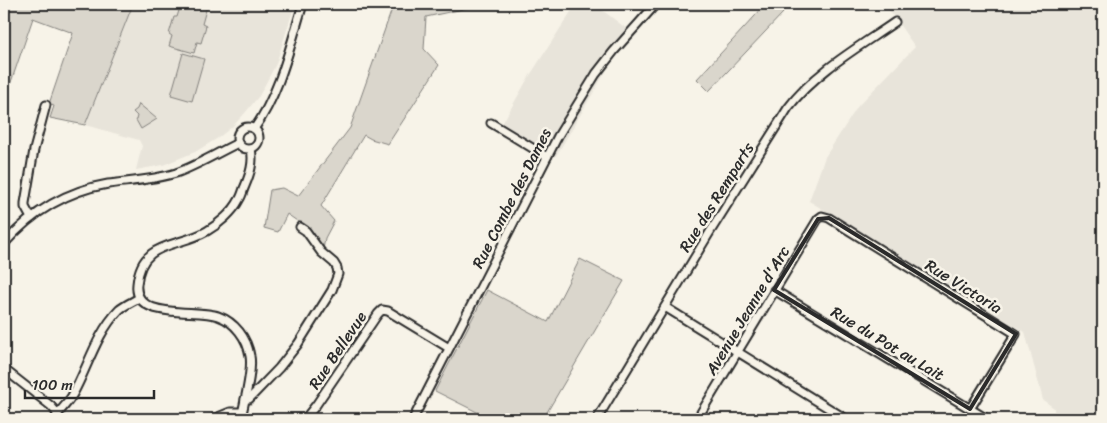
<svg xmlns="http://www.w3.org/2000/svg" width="1107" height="423" font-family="Sriracha,sans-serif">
  <rect width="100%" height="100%" fill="#f7f3e8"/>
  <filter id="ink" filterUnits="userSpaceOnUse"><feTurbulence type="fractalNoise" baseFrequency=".02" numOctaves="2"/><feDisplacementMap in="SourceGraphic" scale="10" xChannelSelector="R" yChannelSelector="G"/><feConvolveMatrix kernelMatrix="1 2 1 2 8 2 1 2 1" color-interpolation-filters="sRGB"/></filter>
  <g filter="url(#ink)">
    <g fill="#e8e4da">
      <polygon points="133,4 295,4 276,64 259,96 245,113 233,126 218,138 195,152 163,165 136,170 142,146 139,140 85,125"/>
      <polygon points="576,4 594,4 635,35 612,61 556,156 502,124 527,80"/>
      <polygon points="885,4 1103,4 1103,419 1054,419 1054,408 1043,400 1025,332 809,201 825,157 858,106 915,47"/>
    </g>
    <g fill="#dad6cc" stroke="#82807c">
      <polygon points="4,4 133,4 85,125 50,118 54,106 49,104 73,33 33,18 9,88 4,86"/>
      <polygon points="181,4 200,4 207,6 202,24 206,26 201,43 197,42 194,53 169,46 172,36 169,34 174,17 177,17"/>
      <polygon points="387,4 486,4 426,17 424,49 439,65 388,144 371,139 364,135 321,206 334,221 325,238 323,250 307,228 287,214 278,232 264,228 270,190 282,188 298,196 350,128 392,9"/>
      <polygon points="766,4 778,4 783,13 709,91 697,79"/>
      <polygon points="183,53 204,59 192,101 171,95"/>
      <polygon points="139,104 157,119 141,129 136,120 137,116 133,112 137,109"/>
      <polygon points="580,259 624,281 543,419 484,419 485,416 435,391 487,290 548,322"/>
    </g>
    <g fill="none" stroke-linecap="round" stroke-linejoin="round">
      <g stroke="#2b2b2b" stroke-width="11">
        <g id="minor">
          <polyline points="491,123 547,157"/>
          <circle cx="248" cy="138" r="11"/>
          <path d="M254,129C280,93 290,46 303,4"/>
          <polyline points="31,218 25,207 25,203 34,150 46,105"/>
          <path d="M4,244C31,213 66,191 108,184C130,181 154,180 176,173C198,165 217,153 238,143"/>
          <polyline points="774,290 987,419"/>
          <polyline points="665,307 846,419"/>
          <polyline points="4,369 51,406 57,413"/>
          <polyline points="245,399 249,399 252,396 279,368 298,344 332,290 338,274 337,268 334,263 321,252 306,231 300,227"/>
          <path d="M55,419C59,410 68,404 73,394C88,367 96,334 119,310C125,305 132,302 139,298"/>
          <polyline points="213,419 230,412 242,412"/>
          <path d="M241,419C244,402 253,371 250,356C247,338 235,322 218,316C196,308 133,321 137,284C141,240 178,248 207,231C219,224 233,212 239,200C242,196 243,190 245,186C250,174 254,162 251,149"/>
          <polyline points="305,419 316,405 378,314 382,310 388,311 449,348"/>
          <polyline points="413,419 558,136 596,74 614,51 656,4"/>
          <path d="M597,419L710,232L788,108C815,72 859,47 895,22"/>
          <polyline points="697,419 818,219 822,216 829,218 1016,334 970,409"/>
        </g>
      </g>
      <use href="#minor" stroke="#f7f3e8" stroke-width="7"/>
    </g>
  </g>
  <path fill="none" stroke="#2b2b2b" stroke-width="4" stroke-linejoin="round" d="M829,218L1016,334L970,409L774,290L818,219Z"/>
  <g text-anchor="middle" stroke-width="5" stroke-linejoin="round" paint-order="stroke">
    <g font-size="16" fill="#2b2b2b" stroke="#f7f3e8">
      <text transform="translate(716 197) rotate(-58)" y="6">Rue des Remparts</text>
      <text transform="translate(511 198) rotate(-63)" y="6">Rue Combe des Dames</text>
      <text transform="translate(964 286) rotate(32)" y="6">Rue Victoria</text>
      <text transform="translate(747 310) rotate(-59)" y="6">Avenue Jeanne d'Arc</text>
      <text transform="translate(888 343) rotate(31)" y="6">Rue du Pot au Lait</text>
      <text transform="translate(337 350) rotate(-56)" y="6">Rue Bellevue</text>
    </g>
  </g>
  <rect width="1107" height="423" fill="none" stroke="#f7f3e8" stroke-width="20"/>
  <rect x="10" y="10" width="1087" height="403" fill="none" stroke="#2b2b2b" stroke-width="2" filter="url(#ink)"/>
  <path d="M25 390v8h129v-8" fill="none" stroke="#2b2b2b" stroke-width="2.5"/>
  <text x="32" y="390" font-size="15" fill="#2b2b2b" stroke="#f7f3e8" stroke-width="4" paint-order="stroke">100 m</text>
</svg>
